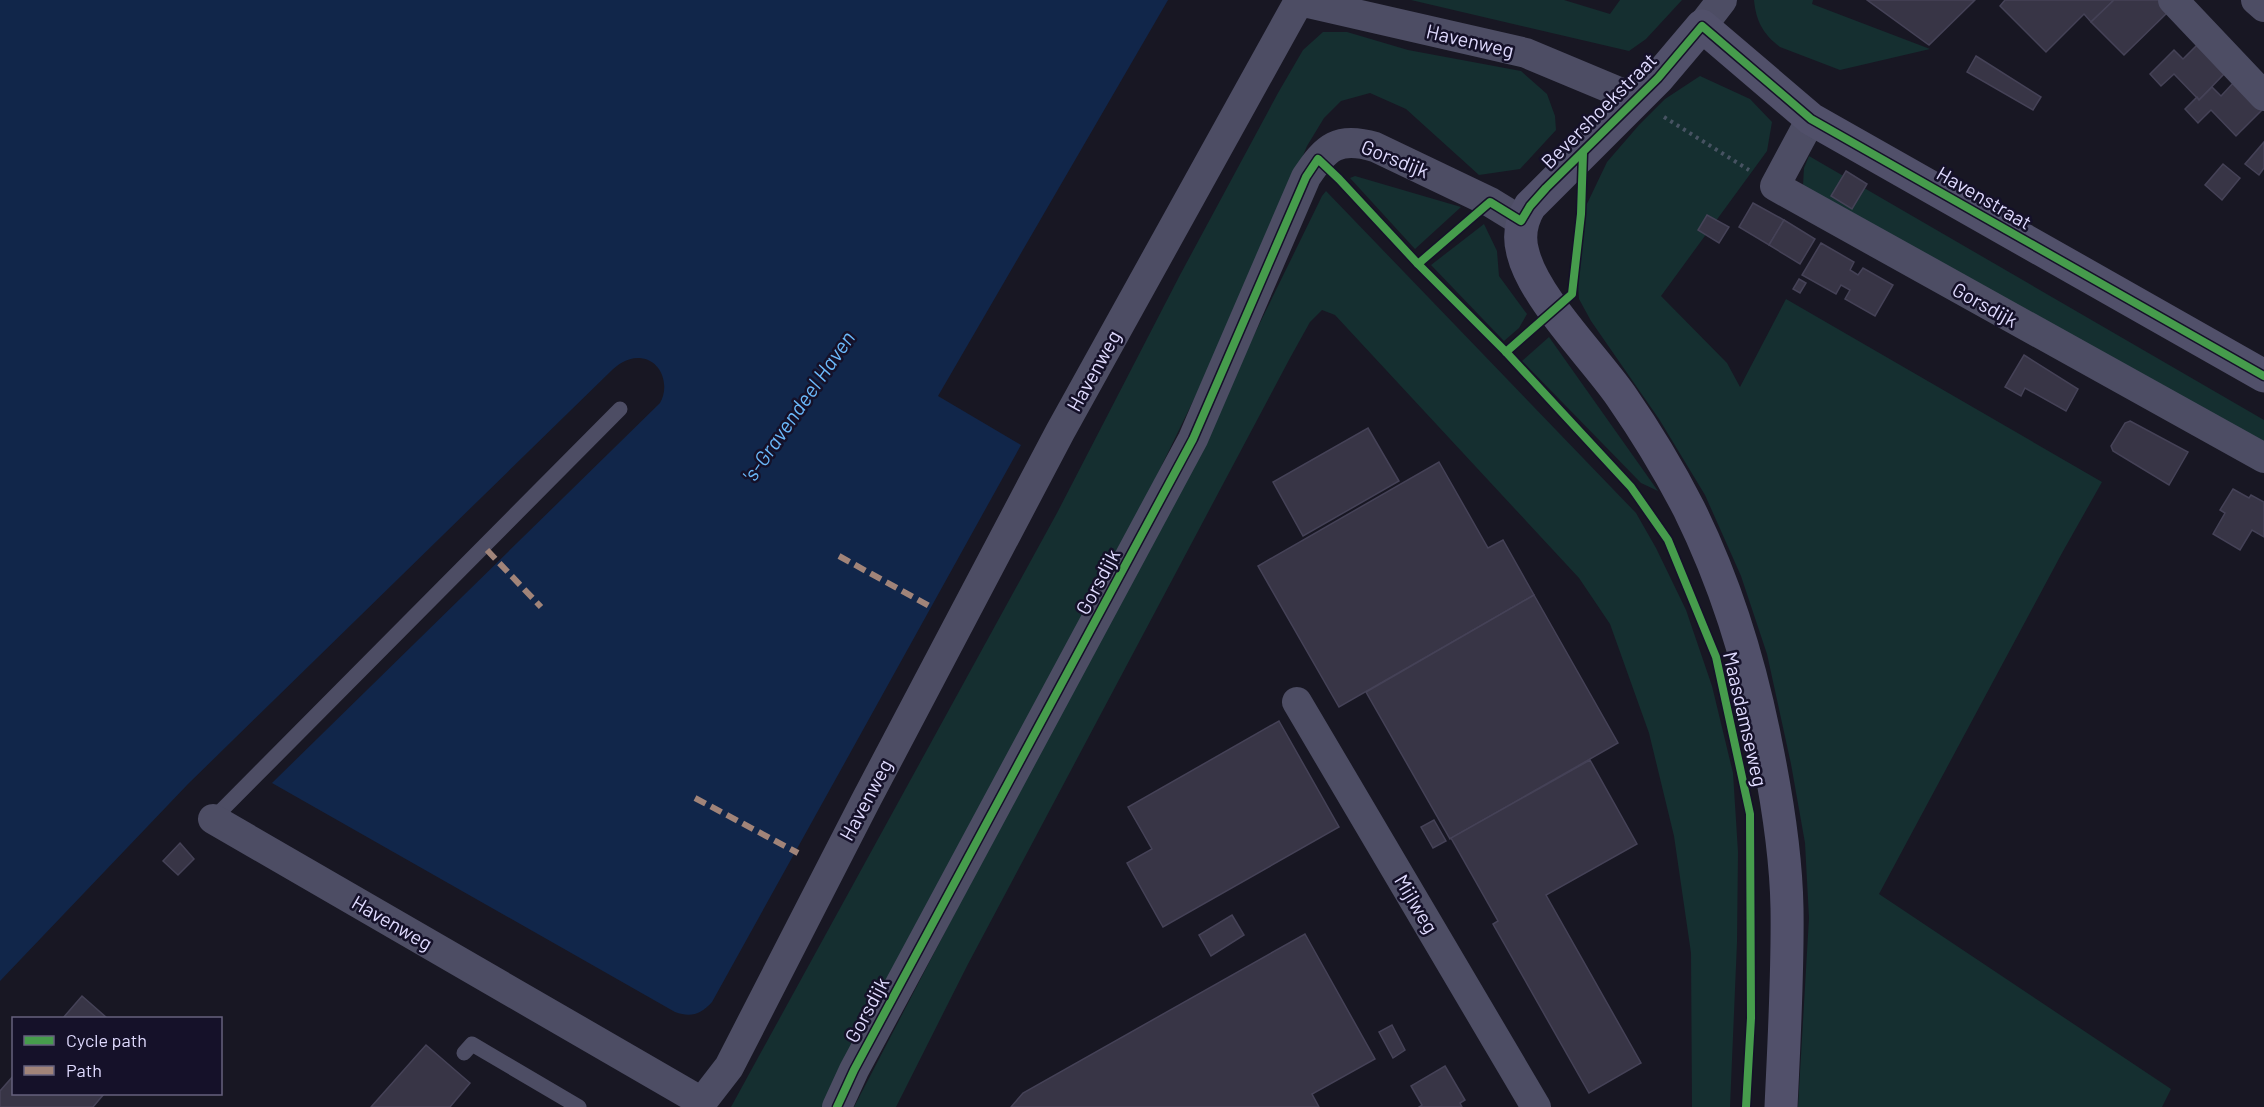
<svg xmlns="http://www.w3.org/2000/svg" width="2264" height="1107" font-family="Barlow,sans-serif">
  <rect width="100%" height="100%" fill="#181723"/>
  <g fill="#152f30">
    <polygon points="1411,0 1564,0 1610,14 1620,0 1682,0 1646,39 1629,51"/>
    <path d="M1754,0H1813L1812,4L1930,49L1840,70L1780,47C1763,34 1756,21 1754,0Z"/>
    <polygon points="1323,32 1347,32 1408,50 1521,71 1547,94 1555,116 1556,130 1520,169 1479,175 1406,109 1370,93 1341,101 1324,118 1307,146 1248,288 1125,541 827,1107 731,1107 1057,513 1180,275 1278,93 1303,50"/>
    <polygon points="1700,76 1750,99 1772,122 1767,151 1661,296 1727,363 1740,387 1786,299 2102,482 2062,553 1879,894 2171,1089 2162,1107 1798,1107 1809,918 1805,843 1791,764 1767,654 1741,576 1705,495 1659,419 1591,321 1579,299 1576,254 1585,208 1607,162 1639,125 1665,99"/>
    <polygon points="1809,156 2264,420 2264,461 1803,185 1804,168"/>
    <polygon points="1355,176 1461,207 1415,249 1350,178"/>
    <polygon points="1326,191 1636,513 1656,548 1686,610 1712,686 1733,773 1738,852 1737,942 1730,1107 1692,1107 1691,953 1674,836 1649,733 1610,624 1579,578 1335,315 1322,310 1310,322 1290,358 968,964 896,1107 854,1107 1232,380 1322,196"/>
    <polygon points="1484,224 1497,251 1499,276 1527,314 1519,328 1504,341 1431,265"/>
    <polygon points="1549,337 1658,491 1641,483 1522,361"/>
  </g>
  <path fill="#11264a" d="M0,0H1168L938,396L1021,445L712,1002C701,1014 691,1018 675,1012L272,783L660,403C670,386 662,360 640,358C628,357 618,364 610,372L188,784L0,981Z"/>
  <g fill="#383546" stroke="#454257" stroke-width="1.5">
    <polygon points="1867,0 1975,0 1929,45"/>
    <polygon points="2005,0 2114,0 2091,22 2084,14 2046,52 2000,6"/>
    <polygon points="2114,0 2160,0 2170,10 2124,55 2091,22"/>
    <polygon points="2197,45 2225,73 2199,100 2174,74 2161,86 2150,74 2174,50 2183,59"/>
    <polygon points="1976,56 2041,97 2033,110 1967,72"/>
    <polygon points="2234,82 2262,110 2236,136 2211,110 2198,123 2185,109 2197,97 2199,100 2212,87 2221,96"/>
    <polygon points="2264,142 2264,168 2259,175 2245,164"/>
    <polygon points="2223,164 2240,178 2222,200 2205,185"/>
    <polygon points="1846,171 1867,184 1852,209 1831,196"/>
    <polygon points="1753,203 1784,220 1769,245 1739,227"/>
    <polygon points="1707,215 1729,227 1719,243 1698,230"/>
    <polygon points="1784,220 1815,239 1800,264 1769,245"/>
    <polygon points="1821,243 1854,262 1850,270 1858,275 1863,268 1893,285 1875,316 1845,299 1850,290 1841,285 1836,294 1802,275"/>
    <polygon points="1799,279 1806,283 1800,293 1793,289"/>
    <polygon points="2024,355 2078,389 2066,411 2025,388 2021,396 2005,387"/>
    <polygon points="2130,421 2188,452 2169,485 2113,451 2111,446 2125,423"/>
    <polygon points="1368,428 1399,481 1303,536 1273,482"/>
    <polygon points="1439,462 1488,548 1503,540 1534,595 1339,707 1258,566"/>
    <polygon points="2233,489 2249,498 2251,495 2264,502 2264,537 2252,530 2240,550 2213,534 2225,513 2220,510"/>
    <polygon points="1534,595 1618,743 1450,839 1366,692"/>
    <polygon points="1279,721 1339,827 1163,927 1127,863 1152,849 1128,807"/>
    <polygon points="1590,760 1637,844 1546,895 1641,1063 1589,1093 1493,924 1498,921 1451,838"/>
    <polygon points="1434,820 1446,841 1433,848 1421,827"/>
    <polygon points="180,843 194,859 178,875 163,861"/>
    <polygon points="1232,915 1244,935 1211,956 1199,935"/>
    <polygon points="1305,934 1375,1059 1312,1094 1319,1107 1011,1107 1023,1093"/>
    <polygon points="82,996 107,1018 63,1018"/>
    <polygon points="1392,1025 1405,1050 1393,1058 1379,1032"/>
    <polygon points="426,1045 470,1083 450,1107 371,1107"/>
    <polygon points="1445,1066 1465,1100 1460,1103 1462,1107 1419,1107 1422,1105 1411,1086"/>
    <polygon points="14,1075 14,1094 104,1094 93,1107 0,1107 0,1091"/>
  </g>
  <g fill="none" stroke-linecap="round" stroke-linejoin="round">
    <polyline stroke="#475362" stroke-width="4" stroke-dasharray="3 4.5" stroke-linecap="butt" points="1664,117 1749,170"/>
    <g stroke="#4d4d64" stroke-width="15">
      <polyline points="213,819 620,409"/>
      <polyline points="464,1053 472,1044 579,1107"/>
    </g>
    <g stroke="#4d4d64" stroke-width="30">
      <polyline points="2173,0 2264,96"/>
      <polyline points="2256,0 2264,7"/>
      <polyline points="1702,26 1722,0"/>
      <polyline points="1811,119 1775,186 2264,458"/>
      <polyline points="1297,702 1536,1107"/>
      <polyline points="213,819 702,1102 729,1067 865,802 1060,432 1299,1 1526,53 1636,99"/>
      <path d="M837,1107L854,1070L1193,439L1306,177C1326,147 1338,136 1375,147L1490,202L1521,221"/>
    </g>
    <path stroke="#51506a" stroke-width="33" d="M1781,1107C1784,1041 1788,974 1787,908C1786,852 1777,798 1766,744C1750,662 1726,584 1689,509C1669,470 1646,432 1621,396C1594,357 1534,298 1523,253C1518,236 1521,221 1530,206L1658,78L1702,26L1811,119L2264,376"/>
    <g stroke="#a18479" stroke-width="6" stroke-dasharray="12 6" stroke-linecap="butt">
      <polyline points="487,550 541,607"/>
      <polyline points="839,556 933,608"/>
      <polyline points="695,798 798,853"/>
    </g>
    <g stroke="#151129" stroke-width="11">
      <g id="cycleway">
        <polyline points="1418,264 1490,202 1521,221 1530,206 1546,188 1658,78 1702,26 1811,119 2264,376"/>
        <polyline points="1506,352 1572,294 1581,214 1583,153"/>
        <polyline points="837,1107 854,1070 1193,439 1306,177 1318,159 1339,179 1418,264 1506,352 1631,487 1668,540 1716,657 1750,814 1751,1018 1746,1107"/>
      </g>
    </g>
    <use href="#cycleway" stroke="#469c4c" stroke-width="8"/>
  </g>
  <g text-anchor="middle" stroke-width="5" stroke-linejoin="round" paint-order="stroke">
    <g font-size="20" fill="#dfdafe" stroke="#151129">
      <text transform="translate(1470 41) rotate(13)" y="7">Havenweg</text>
      <text transform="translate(1599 111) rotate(-45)" y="7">Bevershoekstraat</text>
      <text transform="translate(1395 159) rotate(22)" y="7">Gorsdijk</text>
      <text transform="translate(1984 198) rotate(30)" y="7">Havenstraat</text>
      <text transform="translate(1985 305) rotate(29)" y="7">Gorsdijk</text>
      <text transform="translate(1094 371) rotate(-61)" y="7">Havenweg</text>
      <text transform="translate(1098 582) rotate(-62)" y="7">Gorsdijk</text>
      <text transform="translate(1745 719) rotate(77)" y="7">Maasdamseweg</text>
      <text transform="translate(866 800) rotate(-62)" y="7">Havenweg</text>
      <text transform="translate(1416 904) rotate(59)" y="7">Mijlweg</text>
      <text transform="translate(392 923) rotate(30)" y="7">Havenweg</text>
      <text transform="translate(867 1010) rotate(-62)" y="7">Gorsdijk</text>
    </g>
    <g font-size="21" font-style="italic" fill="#6bb9fb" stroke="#151129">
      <text transform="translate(799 407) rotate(-55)" y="7">'s-Gravendeel Haven</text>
    </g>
  </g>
  <rect x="12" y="1017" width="210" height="78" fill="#151129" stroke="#66617e" stroke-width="1.5"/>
  <rect x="24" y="1036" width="30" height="9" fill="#469c4c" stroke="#66617e" stroke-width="1.5"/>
  <text x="66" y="1047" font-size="18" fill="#dfdafe">Cycle path</text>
  <rect x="24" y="1066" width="30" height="9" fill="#a18479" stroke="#66617e" stroke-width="1.5"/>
  <text x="66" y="1077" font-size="18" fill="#dfdafe">Path</text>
</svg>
